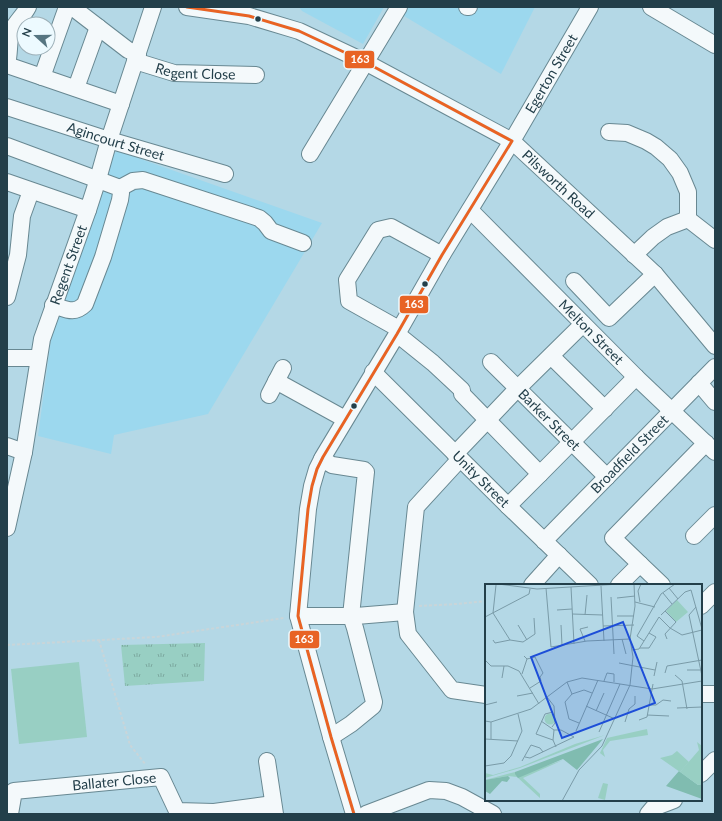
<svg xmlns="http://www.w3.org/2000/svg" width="722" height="821" font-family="Lato,sans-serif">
  <defs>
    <pattern id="park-tufts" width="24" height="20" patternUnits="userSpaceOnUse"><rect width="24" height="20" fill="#98cfc3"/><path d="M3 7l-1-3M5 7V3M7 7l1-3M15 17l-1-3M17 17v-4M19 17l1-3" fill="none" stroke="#7ca9a0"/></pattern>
  </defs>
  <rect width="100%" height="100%" fill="#b4d8e6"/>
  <g fill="#9cd8ee">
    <polygon points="299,7 384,7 363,44 302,11"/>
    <polygon points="389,7 535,7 501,74"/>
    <polygon points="118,151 322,223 208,414 114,435 111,454 38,436 51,339 113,154"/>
  </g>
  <polygon fill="url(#park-tufts)" points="205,643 204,681 125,686 121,645"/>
  <polygon fill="#98cfc3" points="79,662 87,737 19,744 11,669"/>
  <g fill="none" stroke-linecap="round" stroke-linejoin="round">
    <g stroke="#688892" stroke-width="18">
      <g id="minor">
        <polyline points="72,7 128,50 138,54"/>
        <path id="s1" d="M187,7L249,16L299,31L365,62L512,141L655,274L715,346"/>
        <polyline points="467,7 469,7"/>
        <polyline points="651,7 715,45"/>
        <path id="s2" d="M135,61L174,73L256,75"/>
        <path d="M7,64C10,53 8,41 12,30C16,22 24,15 28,7"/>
        <polyline points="7,65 121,104"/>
        <polyline points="42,77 67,7"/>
        <polyline points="76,88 98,27"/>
        <path id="s3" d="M7,107L109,140L225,174"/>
        <polyline points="609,132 627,133 646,141 656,147 670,159 680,173 688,192 688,219"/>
        <path d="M7,146L120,188L121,193L120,200L103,257L85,304C74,315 66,309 53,305"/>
        <polyline points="310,154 399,7"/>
        <polyline points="7,182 88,210"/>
        <polyline points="120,188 133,181 143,180 259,218 265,223 271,231 303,243"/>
        <path id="s4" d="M470,210L636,377L715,452"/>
        <polyline points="688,219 715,240"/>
        <polyline points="634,255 653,237 667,227 688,219"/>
        <polyline points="574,281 609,318 655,274"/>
        <polyline points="7,297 18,255 22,216 31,191"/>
        <polyline points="399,329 349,301 347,280 378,230 391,227 442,255"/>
        <polyline points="397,334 433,363 462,390 462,394 540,474 508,506"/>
        <polyline points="551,356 605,409"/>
        <polyline points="7,358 38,358"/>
        <path id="s5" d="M491,362L607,477"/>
        <path id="s6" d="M373,372L508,506L590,585"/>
        <polyline points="276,381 345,419"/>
        <polyline points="699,383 715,402"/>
        <polyline points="269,395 283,368"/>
        <polyline points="7,446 24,452"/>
        <polyline points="455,454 518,388 583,324"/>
        <polyline points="322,459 332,465 364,470 366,472 351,616 355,628 374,702 373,706 351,724 331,737"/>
        <polyline points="460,459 416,507 405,612 408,634 452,690 486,695"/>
        <polyline points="540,474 636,377"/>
        <path id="s7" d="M7,528L24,452L42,339L88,210L98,179L109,140L153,7"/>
        <polyline points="694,536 715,515"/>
        <path id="s8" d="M544,541L715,367"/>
        <polyline points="640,564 662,585"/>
        <polyline points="532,585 559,555"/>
        <polyline points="619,585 640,564 613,538 706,443"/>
        <polyline points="701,606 715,592"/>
        <polyline points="298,616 356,616 405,612"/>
        <polyline points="701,694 715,694"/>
        <polyline points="267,761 275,814"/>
        <polyline points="701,774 715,760"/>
        <polyline points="214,812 273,804"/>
        <path id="s9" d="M10,814L14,791L161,777L177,811L214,812L215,814"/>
        <path id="s10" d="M354,814L331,737L298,616L308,509L312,486L317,469L323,457L397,334L442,255L512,141L590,7"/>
        <polyline points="366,814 429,790 446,791 462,797 493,814"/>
        <polyline points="648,814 653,808 674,800"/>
      </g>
    </g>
    <g stroke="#c9d5d9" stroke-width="2" stroke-dasharray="3 2" stroke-linecap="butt">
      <polyline points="419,606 456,604 486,601"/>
      <polyline points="99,640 130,745 146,765"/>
      <polyline points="7,645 156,637 284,618"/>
    </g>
    <use href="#minor" stroke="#f4f9fb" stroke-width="16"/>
    <g stroke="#edfaff" stroke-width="6">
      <polyline id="bus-1" points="187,7 249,16 299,31 365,62 512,141 442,255 397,334 323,457 317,469 312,486 308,509 298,616 331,737 354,814"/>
    </g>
    <use href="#bus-1" stroke="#e86324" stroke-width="3"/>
  </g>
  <g fill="#233f4a" stroke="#edfaff" stroke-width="1.5">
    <circle cx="258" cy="19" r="3.5"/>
    <circle cx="425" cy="284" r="3.5"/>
    <circle cx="354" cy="406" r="3.5"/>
  </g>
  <g text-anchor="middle" stroke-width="4" stroke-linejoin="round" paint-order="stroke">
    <g font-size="14" fill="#233f4a" stroke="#edfaff">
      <text dy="5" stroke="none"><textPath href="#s2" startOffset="62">Regent Close</textPath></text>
      <text dy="5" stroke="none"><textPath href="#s10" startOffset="814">Egerton Street</textPath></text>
      <text dy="5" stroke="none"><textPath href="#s3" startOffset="114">Agincourt Street</textPath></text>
      <text dy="5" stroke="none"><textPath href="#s1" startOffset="418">Pilsworth Road</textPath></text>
      <text dy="5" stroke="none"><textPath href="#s7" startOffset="271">Regent Street</textPath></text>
      <text dy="5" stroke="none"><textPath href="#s4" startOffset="172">Melton Street</textPath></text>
      <text dy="5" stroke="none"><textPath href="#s5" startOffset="82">Barker Street</textPath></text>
      <text dy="5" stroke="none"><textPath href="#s8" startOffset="122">Broadfield Street</textPath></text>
      <text dy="5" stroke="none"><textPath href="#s6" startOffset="152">Unity Street</textPath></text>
      <text dy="5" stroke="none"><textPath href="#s9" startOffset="124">Ballater Close</textPath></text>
    </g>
  </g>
  <g transform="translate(485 584)">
    <rect width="217" height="217" fill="#b4d8e6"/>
    <path d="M59.5 135a5.5 5.5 0 1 1 11 0a5.5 5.5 0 1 1-11 0ZM162,145L163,151L125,157L118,166L120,173L115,169L122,154ZM120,151L35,184L0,194V189L8,191L35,183L90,160ZM78,176L38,194L55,210V214L32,193L23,192L0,196L30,188V190L46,187ZM118,199L123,200L120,216L113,214Z" fill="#98cfc3"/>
    <path d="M118,155L92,186L78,175L33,194L30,190V188ZM194,187L213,201L217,200V215L181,202ZM23,192L25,194L22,198L17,197L5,210L0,207V196Z" fill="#80bcb0"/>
    <path d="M192,16L203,28L191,38L181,27Z" fill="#98cfc3"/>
    <path d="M212,158L217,162V200L213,201L195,188L214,166Z" fill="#98cfc3"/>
    <path d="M217,165V189L214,192L202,182ZM192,167L204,178L195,188L175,174L187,171Z" fill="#98cfc3"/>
    <path fill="none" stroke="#7a9ba8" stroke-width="1" d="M13,0L52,5L135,0M11,1L8,29L25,56M116,2L119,57M86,3L89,60M61,4L66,63L102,57L145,55M184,4L193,15M206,6L217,45M178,9L187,20M126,13L129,70M132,14L150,12M150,18L170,23M155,18L153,7L156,0M211,23L204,31L217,92M72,26L87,25M180,27L191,38L180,50L182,55M87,30L118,31M100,31L102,11M176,31L200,8L206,6M132,32H149M0,33L44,10L45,5M33,41L42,56M76,41L77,61M118,42L149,41M137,55L141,70M8,56L10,59L25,56M25,56L38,58L50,50L49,34M100,57L95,45L103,43M159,57L152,52L176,10L190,0M155,64H164L171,53L164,49M147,66L154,65L174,33L185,44L197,51L217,46M42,75L50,73L58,89L55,93L56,97L45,104M0,76L6,82H23L34,87L54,120M134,79L170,86M202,86H216M180,89L182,82L217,76M37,90L42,75L39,72M190,91L197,97L202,125M169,92L172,78M17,94L19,82M119,97L122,89L129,90V98M82,98L87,110M32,112L48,109M62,113L69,122L70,139L67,143M0,121L12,118M164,121H171L178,116L186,117M101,122L130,135M192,124L217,123M144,125L150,120V112M111,127L119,109M162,131L184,132M154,136L162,133L168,100M0,137L6,138L46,125L82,98L97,94L167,105L217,97M140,138L144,125M94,139L84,135L80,118L87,110L99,106L107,109M69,146L68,156L71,163M91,147L113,96M114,148L135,100M0,155L33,157M6,155V138M68,156L51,150L60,130L68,128M40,173L45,174L89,153L76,146H69L56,137M37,177L46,161L55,164L58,168M0,182L19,179L26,172L37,147L33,130M77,217L94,186L117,162L145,101L148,73L145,55L150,22L149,0"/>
    <path fill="#1d4ed8" fill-opacity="0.15" stroke="#1d4ed8" stroke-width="2" d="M138,38L170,119L77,154L46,73Z"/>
    <rect width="217" height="217" fill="none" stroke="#233f4a" stroke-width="2"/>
  </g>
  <g stroke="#edfaff" stroke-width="1.5">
    <rect x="344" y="50" width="31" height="19" rx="4" fill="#e86324"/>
    <rect x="399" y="295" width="30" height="19" rx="4" fill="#e86324"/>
    <rect x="289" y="630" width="31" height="19" rx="4" fill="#e86324"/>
  </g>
  <g font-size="11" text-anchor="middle" font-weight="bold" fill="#fff">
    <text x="360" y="63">163</text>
    <text x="414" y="308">163</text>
    <text x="304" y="643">163</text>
  </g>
  <rect width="722" height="821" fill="none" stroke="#233f4a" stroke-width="16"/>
  <g transform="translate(36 36) rotate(291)"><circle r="19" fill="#edfaff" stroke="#9cafb7"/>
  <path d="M0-3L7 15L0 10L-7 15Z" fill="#567581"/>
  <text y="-6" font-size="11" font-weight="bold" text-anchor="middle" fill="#233f4a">N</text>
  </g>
</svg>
